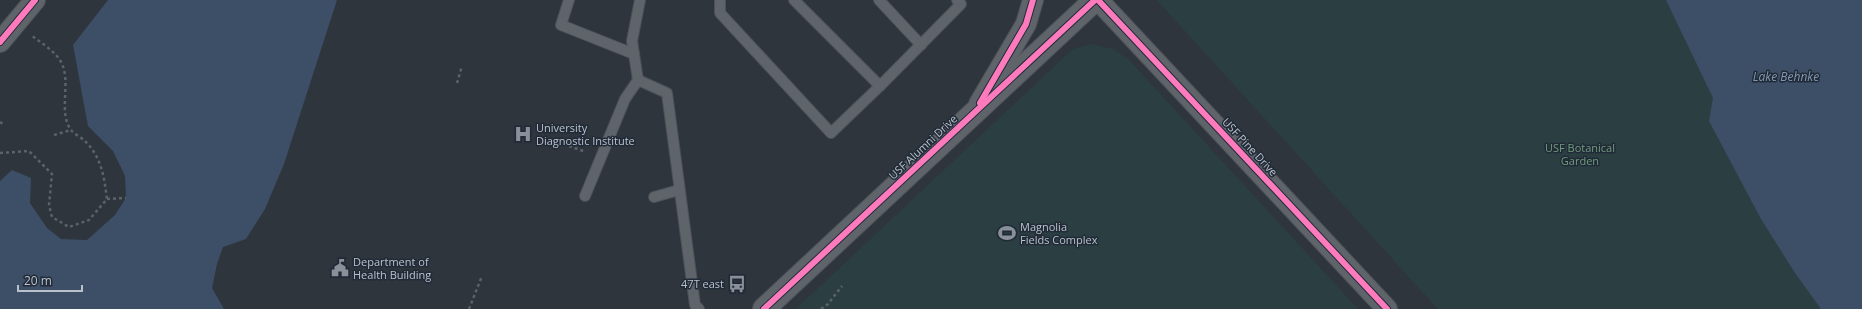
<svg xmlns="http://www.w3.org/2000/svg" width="1862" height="309" font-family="'Open Sans',sans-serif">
  <rect width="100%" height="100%" fill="#2e353d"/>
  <g fill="#2b3f43">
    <polygon points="1157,0 1862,0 1862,309 1438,309"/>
    <polygon points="1092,44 1113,49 1129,60 1358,309 796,309 1073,49"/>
  </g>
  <g fill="#3d4e67">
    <polygon points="108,0 337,0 284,164 265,209 246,239 223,247 217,264 212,288 224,309 0,309 0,181 12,170 31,178 30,203 47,228 61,239 87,240 115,215 126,198 125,176 113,151 88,126 73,45"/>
    <polygon points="1666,0 1862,0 1862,309 1821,309 1795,273 1761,219 1709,121 1713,98"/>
  </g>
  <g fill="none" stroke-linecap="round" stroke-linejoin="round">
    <g stroke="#4d5157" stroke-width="12">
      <g id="service">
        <polyline points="569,0 561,25 634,54"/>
        <polyline points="720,0 720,13 831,133 880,86 961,4 957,0"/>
        <polyline points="794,0 880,86"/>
        <polyline points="879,0 921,45"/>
        <polyline points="638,80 667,93 695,305 699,309"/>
        <polyline points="585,196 625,99 638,80 632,41 640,0"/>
        <polyline points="654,197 679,190"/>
      </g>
    </g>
    <g stroke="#4d5157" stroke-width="22">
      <g id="minor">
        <polyline points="1098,0 1387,309"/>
        <polyline points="0,42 35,0"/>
        <polyline points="979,104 1026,24 1033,0"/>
      </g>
    </g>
    <g stroke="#4d5157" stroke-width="24">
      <polyline id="tertiary" points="764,309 1095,0"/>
    </g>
    <g stroke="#5c6267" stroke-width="2.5" stroke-dasharray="3 3" stroke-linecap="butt">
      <polyline points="457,83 462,66"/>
      <polyline points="0,122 3,124"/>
      <polyline points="54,135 71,130"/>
      <polyline points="569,146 586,152"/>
      <path d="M0,153L29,151L52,174L49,205L52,217L69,227L89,220L107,199C104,177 102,158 85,141C81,137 74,134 71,130C58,112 71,84 62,64C57,52 41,43 31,35"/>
      <polyline points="107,199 126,198"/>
      <polyline points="469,309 482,276"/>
      <polyline points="821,309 828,304 842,286"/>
    </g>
    <use href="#service" stroke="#5f636a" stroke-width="10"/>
    <use href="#minor" stroke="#5f636a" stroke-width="20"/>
    <use href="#tertiary" stroke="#5f636a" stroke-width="22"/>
    <g stroke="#212b38" stroke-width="8">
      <g id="cycleway">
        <polyline points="1098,0 1387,309"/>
        <polyline points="0,42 35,0"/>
        <polyline points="980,103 1026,24 1033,0"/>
        <polyline points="764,309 1095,0"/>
      </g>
    </g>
    <use href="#cycleway" stroke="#fd7abc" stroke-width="6"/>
  </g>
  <defs>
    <g id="hospital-bare" transform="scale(1.38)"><path d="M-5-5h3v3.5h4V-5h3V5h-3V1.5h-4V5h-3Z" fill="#89909a" stroke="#212b38" stroke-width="2.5" paint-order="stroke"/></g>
    <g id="stadium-bare" transform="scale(1.38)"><path d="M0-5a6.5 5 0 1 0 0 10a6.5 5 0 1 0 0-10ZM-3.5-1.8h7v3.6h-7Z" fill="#89909a" stroke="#212b38" stroke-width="2.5" paint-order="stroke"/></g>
    <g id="civic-bare" transform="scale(1.38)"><path d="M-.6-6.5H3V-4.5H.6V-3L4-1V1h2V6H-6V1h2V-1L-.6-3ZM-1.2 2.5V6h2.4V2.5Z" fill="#89909a" stroke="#212b38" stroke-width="2.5" paint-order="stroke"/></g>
    <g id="bus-bare" transform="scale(1.38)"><path d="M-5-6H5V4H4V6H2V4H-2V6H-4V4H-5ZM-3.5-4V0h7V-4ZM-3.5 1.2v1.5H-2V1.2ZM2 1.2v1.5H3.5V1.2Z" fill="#89909a" stroke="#212b38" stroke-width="2.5" paint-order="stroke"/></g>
  </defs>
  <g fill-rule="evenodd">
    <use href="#hospital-bare" x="523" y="134"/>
    <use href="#stadium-bare" x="1007" y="233"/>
    <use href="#civic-bare" x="340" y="268"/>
    <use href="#bus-bare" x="737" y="284"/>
  </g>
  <g text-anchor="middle" stroke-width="3" stroke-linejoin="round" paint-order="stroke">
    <g font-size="11" fill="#bac1cc" stroke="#212b38" text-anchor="start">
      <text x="536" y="132">University<tspan x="536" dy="13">Diagnostic Institute</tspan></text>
      <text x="1020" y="231">Magnolia<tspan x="1020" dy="13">Fields Complex</tspan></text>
      <text x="353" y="266">Department of<tspan x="353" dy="13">Health Building</tspan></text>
      <text x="724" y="288" text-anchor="end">47T east</text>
    </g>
    <g font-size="11" fill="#bac1cc" stroke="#212b38">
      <text transform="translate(923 147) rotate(-43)" y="4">USF Alumni Drive</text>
      <text transform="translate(1250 147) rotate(47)" y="4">USF Pine Drive</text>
    </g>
    <g font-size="11" fill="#729c7c" stroke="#212b38">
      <text x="1580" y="152">USF Botanical<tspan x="1580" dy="13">Garden</tspan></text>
    </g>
    <g font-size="12" font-style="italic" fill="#8397b2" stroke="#212b38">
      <text x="1786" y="81">Lake Behnke</text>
    </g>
  </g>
  <path d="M18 285v6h64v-6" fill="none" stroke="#bac1cc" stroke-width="2"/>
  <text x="24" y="285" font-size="12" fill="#bac1cc" stroke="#212b38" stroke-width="3" paint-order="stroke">20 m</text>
</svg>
